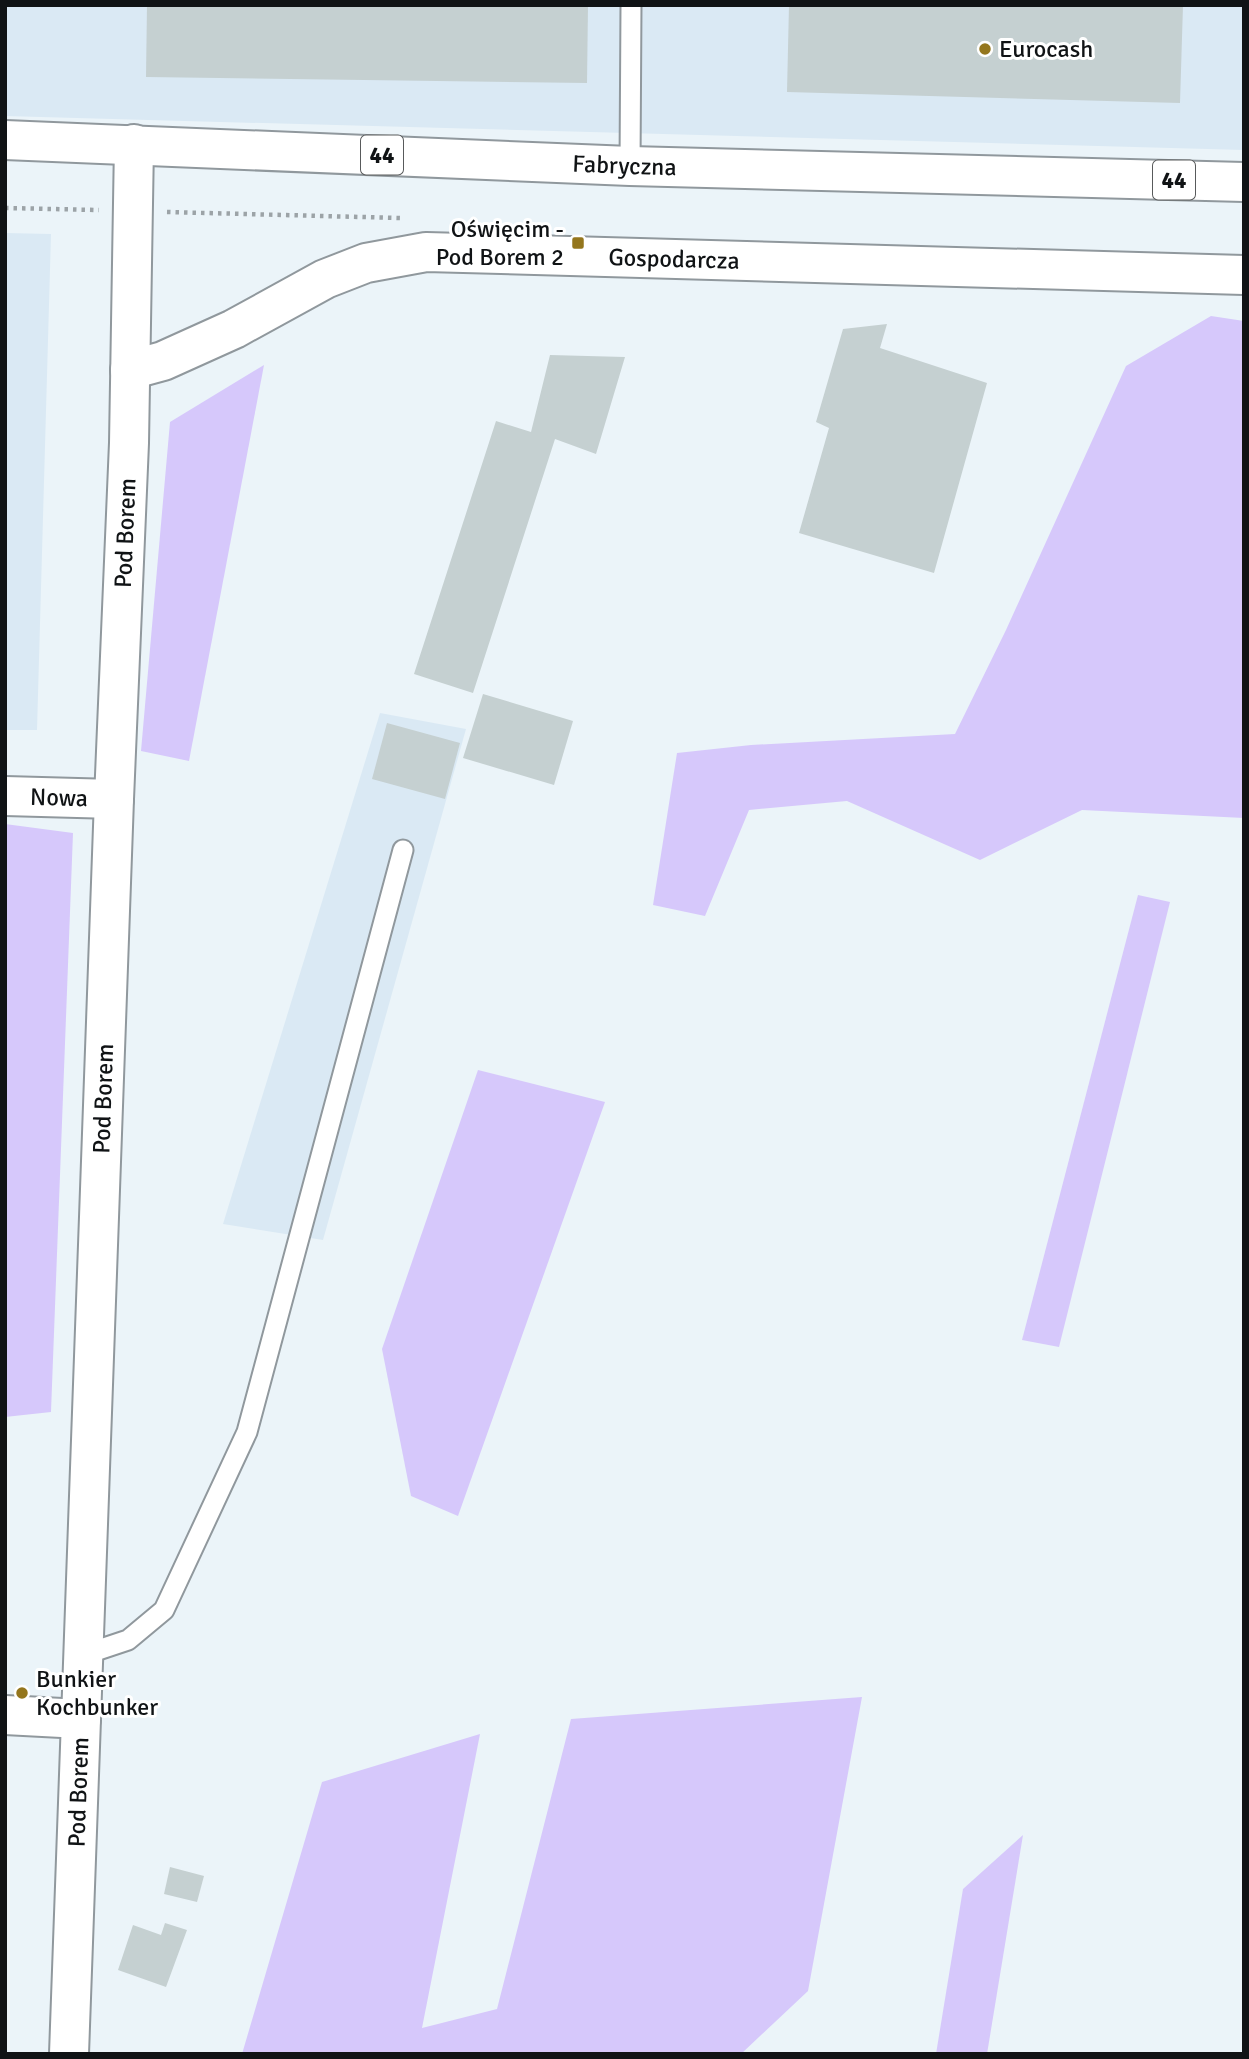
<svg xmlns="http://www.w3.org/2000/svg" width="1249" height="2059" font-family="Signika,sans-serif">
  <rect width="100%" height="100%" fill="#ebf4f9"/>
  <g fill="#dae9f4">
    <polygon points="5,5 1244,5 1244,150 5,116"/>
    <polygon points="5,233 51,234 37,730 5,730"/>
    <polygon points="380,713 466,729 323,1240 223,1224"/>
  </g>
  <g fill="#d6c8fb">
    <polygon points="1211,316 1244,321 1244,818 1082,810 980,860 847,801 749,810 705,916 653,905 677,753 751,745 955,734 1006,630 1126,366"/>
    <polygon points="264,365 189,761 141,751 170,422"/>
    <polygon points="5,824 73,833 51,1412 5,1417"/>
    <polygon points="1138,895 1170,902 1059,1347 1022,1340"/>
    <polygon points="478,1070 605,1102 458,1516 411,1496 382,1349"/>
    <polygon points="862,1697 808,1991 741,2054 242,2054 322,1782 480,1734 422,2028 497,2009 571,1719"/>
    <polygon points="1023,1835 987,2054 936,2054 963,1889"/>
  </g>
  <g fill="#c5d0d1">
    <polygon points="147,5 588,5 587,83 146,77"/>
    <polygon points="789,5 1183,5 1180,103 787,92"/>
    <polygon points="887,324 880,348 987,383 934,573 799,533 829,428 816,422 843,329"/>
    <polygon points="550,355 625,357 596,454 555,439 473,693 414,674 496,421 531,432"/>
    <polygon points="483,694 573,721 554,785 463,758"/>
    <polygon points="387,723 460,743 445,799 372,779"/>
    <polygon points="170,1867 204,1876 197,1902 164,1894"/>
    <polygon points="165,1923 187,1930 166,1987 118,1970 133,1925 161,1935"/>
  </g>
  <g fill="none" stroke-linecap="round" stroke-linejoin="round">
    <g stroke="#90989d" stroke-width="23">
      <g id="lane">
        <polyline points="630,166 631,5"/>
        <polyline points="83,1655 128,1640 164,1610 247,1432 403,850"/>
      </g>
    </g>
    <g stroke="#90989d" stroke-width="42">
      <g id="street">
        <path id="s1" d="M130,370L163,361L234,329L325,279L366,263L426,252L1244,275"/>
        <path id="s2" d="M5,796L114,799"/>
        <polyline points="5,1715 81,1719"/>
        <path id="s3" d="M69,2054L114,799L129,443L134,144"/>
      </g>
    </g>
    <g stroke="#90989d" stroke-width="42">
      <g id="primary">
        <path id="s4" d="M5,140L630,166L1244,182"/>
      </g>
    </g>
    <g stroke="#9ca3a7" stroke-width="4.5" stroke-dasharray="3.5 5" stroke-linecap="butt">
      <polyline points="5,208 99,210"/>
      <polyline points="167,212 400,218"/>
    </g>
    <use href="#lane" stroke="#fff" stroke-width="19"/>
    <use href="#street" stroke="#fff" stroke-width="38"/>
    <use href="#primary" stroke="#fff" stroke-width="38"/>
  </g>
  <g fill="#94761d" stroke="#fff" stroke-width="2.5">
    <circle cx="985" cy="49" r="7"/>
    <rect x="571" y="236" width="14" height="14" rx="3.5"/>
    <circle cx="22" cy="1693" r="7"/>
  </g>
  <g text-anchor="middle" stroke-width="6" stroke-linejoin="round" paint-order="stroke">
    <g fill="#fff" stroke="#585a5b" stroke-width="2">
      <rect x="361" y="135.5" width="42" height="39" rx="5"/>
      <rect x="1153" y="160.5" width="42" height="39" rx="5"/>
    </g>
    <g font-size="23" font-weight="bold" fill="#101315">
      <text x="382" y="163">44</text>
      <text x="1174" y="188">44</text>
    </g>
    <g font-size="24" fill="#101315" stroke="#fff" text-anchor="start">
      <text x="999" y="57">Eurocash</text>
      <text x="564" y="237" text-anchor="end">Oświęcim -<tspan x="564" dy="28">Pod Borem 2</tspan></text>
      <text x="36" y="1687">Bunkier<tspan x="36" dy="28">Kochbunker</tspan></text>
    </g>
    <g font-size="24" fill="#101315" stroke="#fff">
      <text dy="8" stroke="none"><textPath href="#s4" startOffset="620">Fabryczna</textPath></text>
      <text dy="8" stroke="none"><textPath href="#s1" startOffset="569">Gospodarcza</textPath></text>
      <text dy="8" stroke="none"><textPath href="#s3" startOffset="1522">Pod Borem</textPath></text>
      <text dy="8" stroke="none"><textPath href="#s2" startOffset="54">Nowa</textPath></text>
      <text dy="8" stroke="none"><textPath href="#s3" startOffset="956">Pod Borem</textPath></text>
      <text dy="8" stroke="none"><textPath href="#s3" startOffset="262">Pod Borem</textPath></text>
    </g>
  </g>
  <rect width="1249" height="2059" fill="none" stroke="#101315" stroke-width="14"/>
</svg>
